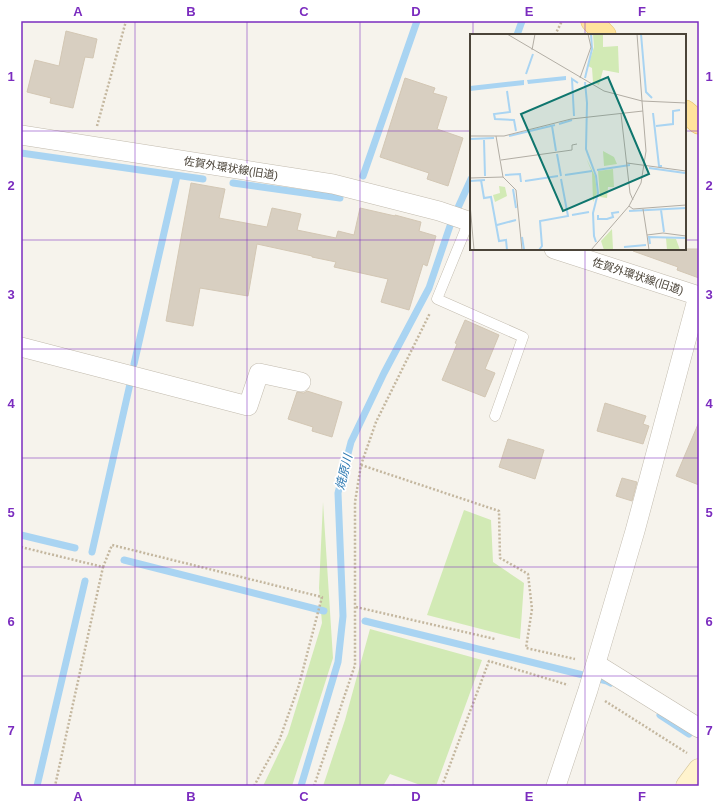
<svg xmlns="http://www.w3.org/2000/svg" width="720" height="807" font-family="Helvetica,'Noto Sans JP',sans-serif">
  <rect width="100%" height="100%" fill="#f6f3ec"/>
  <g fill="#d2eab5">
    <polygon points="323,502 333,658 292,786 263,786 288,734 322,623 319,588"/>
    <polygon points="464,510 491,520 493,562 524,583 520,639 427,615"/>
    <polygon points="370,629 482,660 436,786 423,786 390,774 383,786 323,786 345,720"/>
  </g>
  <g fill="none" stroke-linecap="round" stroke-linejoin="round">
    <g stroke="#a9d4f2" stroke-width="7">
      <polyline points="517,35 522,21"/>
      <polyline points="21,153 203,179"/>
      <polyline points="363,176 417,21"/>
      <polyline points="233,183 340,198"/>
      <polyline points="134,364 177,176"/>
      <polyline points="21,535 75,548"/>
      <polyline points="92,552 130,384"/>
      <polyline points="124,560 324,611"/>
      <polyline points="365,621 607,681 611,683"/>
      <polyline points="660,715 689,734"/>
      <polyline points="37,786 85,581"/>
      <polyline points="301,786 338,662 343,616 338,493 351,442 384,373 429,288 451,223 471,179"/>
    </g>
  </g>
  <g fill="#d8cfc1" stroke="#d3c7b4">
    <polygon points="66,31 97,39 93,58 85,57 73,108 50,103 51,98 27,92 35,60 59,66"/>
    <polygon points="405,78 435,88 433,93 447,97 437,129 463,138 448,186 427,179 429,173 380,157"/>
    <polygon points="191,183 225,189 219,218 267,227 272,208 301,214 297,230 336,238 338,231 354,235 360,208 395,216 395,215 421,222 419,231 436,236 427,266 423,264 409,310 381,302 388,279 334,267 336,262 312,257 312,256 257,244 248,296 200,288 193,326 166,321"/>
    <polygon points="633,249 699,249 699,278 677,270 678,267 633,251"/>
    <polygon points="465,320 499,335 485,369 495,373 485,397 442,380 457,344 455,343"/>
    <polygon points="307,391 342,402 332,437 312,431 313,427 288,419 297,392 304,393"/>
    <polygon points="605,403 646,416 643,424 649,426 643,444 597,431"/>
    <polygon points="699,422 699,485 676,476"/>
    <polygon points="508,439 544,450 535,479 499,467"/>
    <polygon points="622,478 637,482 632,501 616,496"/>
  </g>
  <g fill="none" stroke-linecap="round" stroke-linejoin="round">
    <g stroke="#c2bbae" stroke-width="11">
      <polyline id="service" points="469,221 437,299 523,337 495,416"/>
    </g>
    <g stroke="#c2bbae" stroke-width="20">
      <g id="minor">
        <polyline points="21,135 333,184 439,211 471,222"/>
        <polyline points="554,249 699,296"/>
        <polyline points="21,347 248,406 259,373 301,382"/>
        <polyline points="596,664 699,728"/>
        <polyline points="556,786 588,690 635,531 698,296"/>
      </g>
    </g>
    <g stroke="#d6c79b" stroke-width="23">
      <polyline id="secondary" points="687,786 699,770"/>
    </g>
    <g stroke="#e6c16a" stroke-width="23">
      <g id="primary">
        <polyline points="592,21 605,35"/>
        <polyline points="685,111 699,123"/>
      </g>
    </g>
    <g stroke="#c4b79f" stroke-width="2.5" stroke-dasharray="2 2" stroke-linecap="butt">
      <polyline points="555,35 562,21"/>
      <polyline points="97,126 126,21"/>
      <polyline points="361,465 499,511 500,558 528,574 532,609 526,648 575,659"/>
      <polyline points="21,547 103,567 55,786"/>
      <polyline points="103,567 112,545 322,597 299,685 279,741 254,786"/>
      <polyline points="356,607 495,639"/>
      <polyline points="605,701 687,753"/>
      <polyline points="314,786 355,665 355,502 361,465 376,422 430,313"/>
      <polyline points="393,786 395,786"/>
      <polyline points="442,786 489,661 568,685"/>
    </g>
    <use href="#service" stroke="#fff" stroke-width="10"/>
    <use href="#minor" stroke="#fff" stroke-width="19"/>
    <use href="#secondary" stroke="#fff3cd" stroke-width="22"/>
    <use href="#primary" stroke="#ffe39c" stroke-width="22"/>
  </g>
  <path fill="none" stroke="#7b2cbf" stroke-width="1" stroke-opacity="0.55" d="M135,21V786M247,21V786M360,21V786M473,21V35M585,21V35M21,131H471M685,131H699M21,240H471M685,240H699M473,249V786M585,249V786M21,349H699M21,458H699M21,567H699M21,676H699"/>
  <g text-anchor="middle" stroke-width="3.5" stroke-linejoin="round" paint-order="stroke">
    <g font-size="11" fill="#4b4439" stroke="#fff">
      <text transform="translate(231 168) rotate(9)" y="4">佐賀外環状線(旧道)</text>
      <text transform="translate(638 276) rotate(18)" y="4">佐賀外環状線(旧道)</text>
    </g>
    <g font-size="12" font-style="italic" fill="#2e7ab2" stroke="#fff">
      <text transform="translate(344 472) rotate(-76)" y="4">焼原川</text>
    </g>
  </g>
  <g transform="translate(470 34)">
    <rect width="216" height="216" fill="#f6f3ec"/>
    <path d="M123,0H133V13L148,12L149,39L133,36L129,51L123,48L122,34L118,32L124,13ZM133,117L144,123L147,130L134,132ZM116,124L125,142L127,159L123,168L122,138ZM143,135L144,153H138L137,164L130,163L128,137ZM29,152L35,153L37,162L25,168L23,161L30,159ZM142,195L143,215L134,216L131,207ZM196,204L206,205L210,216H197Z" fill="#d2eab5"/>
    <path d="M96,42V46L58,50L57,46ZM54,46V51L0,57V52Z" fill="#a9d4f2"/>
    <path fill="none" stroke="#a9d4f2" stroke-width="2" d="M171,0L176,58L182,64M56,40L63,20M115,44L122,15L121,0M115,48L117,69L116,115L126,142L128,159L123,179L124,202L126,208M37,57L40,78L24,80L25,85L44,86L46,97M183,79L189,132H192M104,82L102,45L108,49M89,90L102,86M82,92L86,117M186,92L203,90V77L210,76M39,102L85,91M0,105L24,104M14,106L15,142M87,120L91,142M179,134L215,139M127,136L160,131M35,141L50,140L51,148M95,141L122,137M11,146L14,164L21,163L29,207L36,206L37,216M0,147L15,146M55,147L88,142M43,155L46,174M191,176L194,198M159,177L216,174M102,181L119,178M128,181V185H137L143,183L142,179L149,178M27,191L46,186M52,203L54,216M180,210L179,203L216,204M154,213L176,211M69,216L72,212L70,187L98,182L91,145"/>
    <path fill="none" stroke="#b2ada4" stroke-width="1" d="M37,0L134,57L172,67L216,69M167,0L172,67M62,16L65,0M110,44L121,13L118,0M151,80L160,159L163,166M0,102H34L101,85L173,77M26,102L33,143L46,156L52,216M31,126L102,116V111L107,110M157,129L216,137M0,144L33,143M0,170L4,216M159,172L163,175L216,171M173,175L177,201M121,216L159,172L171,149L176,117L172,67M179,216L177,201L193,199L216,202"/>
    <path fill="#0f766e" fill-opacity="0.15" stroke="#0f766e" stroke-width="2" d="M138,43L179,140L93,177L51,80Z"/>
    <rect width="216" height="216" fill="none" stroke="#4b4439" stroke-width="2"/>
  </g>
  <rect width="720" height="807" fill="none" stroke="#ffffff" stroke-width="44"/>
  <rect x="22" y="22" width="676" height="763" fill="none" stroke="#7b2cbf" stroke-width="1.5"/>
  <g font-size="13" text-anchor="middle" font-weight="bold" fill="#7b2cbf">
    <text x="78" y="16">A</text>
    <text x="191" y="16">B</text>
    <text x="304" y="16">C</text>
    <text x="416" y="16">D</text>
    <text x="529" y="16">E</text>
    <text x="642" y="16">F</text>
    <text x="11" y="81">1</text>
    <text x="709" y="81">1</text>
    <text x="11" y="190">2</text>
    <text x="709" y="190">2</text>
    <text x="11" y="299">3</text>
    <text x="709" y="299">3</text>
    <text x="11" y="408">4</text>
    <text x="709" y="408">4</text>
    <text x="11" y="517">5</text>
    <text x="709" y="517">5</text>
    <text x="11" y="626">6</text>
    <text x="709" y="626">6</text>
    <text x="11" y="735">7</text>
    <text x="709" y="735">7</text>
    <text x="78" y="801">A</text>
    <text x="191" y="801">B</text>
    <text x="304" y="801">C</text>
    <text x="416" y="801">D</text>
    <text x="529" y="801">E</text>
    <text x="642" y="801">F</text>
  </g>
</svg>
